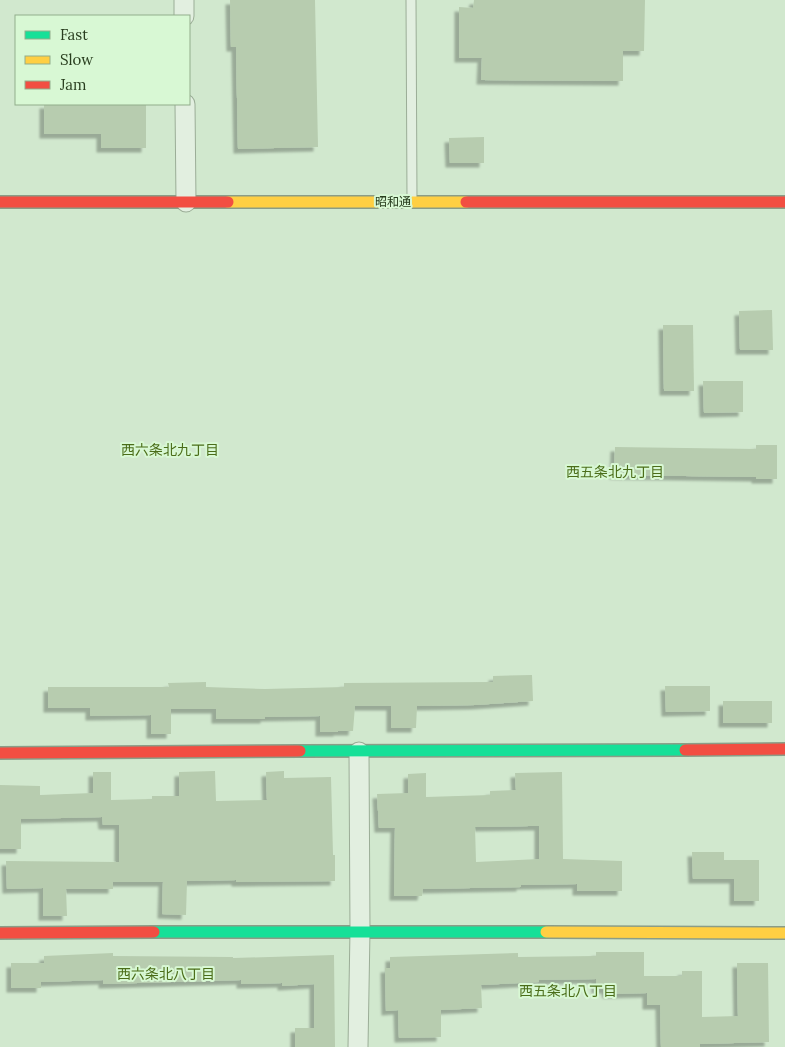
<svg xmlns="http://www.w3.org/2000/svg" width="785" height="1047" font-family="Lora,'Noto Sans JP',serif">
  <defs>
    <filter id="shadow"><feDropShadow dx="-4.5" dy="4.5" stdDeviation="1" flood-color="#0004"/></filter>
  </defs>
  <rect width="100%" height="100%" fill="#d1e8ce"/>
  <g fill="#b7ccaf" fill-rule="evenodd" filter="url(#shadow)">
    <polygon points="230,0 315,0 318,147 238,149 236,47 231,47"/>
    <polygon points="474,0 645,0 644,51 623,51 623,81 481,80 482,58 459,58 459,7 473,8"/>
    <polygon points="44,104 146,104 146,148 101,148 101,134 44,134"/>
    <polygon points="484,137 484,163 450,163 449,138"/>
    <polygon points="772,310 773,350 740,350 739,311"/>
    <polygon points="663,325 693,325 694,391 664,391"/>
    <polygon points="703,381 743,381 743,412 704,413"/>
    <polygon points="756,445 777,445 777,479 756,479 756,477 614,475 615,447 756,449"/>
    <polygon points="532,675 533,701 475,705 417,706 416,728 391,728 391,706 355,706 353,731 338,731 338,732 320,732 320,716 265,717 265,719 216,719 216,709 171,709 171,734 151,734 151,715 90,716 90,708 48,708 48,687 169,687 168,683 206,682 206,687 265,689 344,687 344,683 493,682 493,676"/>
    <polygon points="665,686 710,686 710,711 666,712"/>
    <rect x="723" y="701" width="49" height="22"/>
    <polygon points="215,771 216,801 267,800 266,772 284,771 284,778 331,777 333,855 335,855 335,881 236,882 236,880 187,881 186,915 162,914 163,882 113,882 113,889 66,889 67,916 43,916 43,888 7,889 6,861 119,862 119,825 103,825 102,817 21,819 21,849 0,849 0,785 40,786 40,795 93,793 93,772 111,772 111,800 152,799 152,796 179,796 179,772"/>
    <path d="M562,772L563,859L622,861V891H577V884L521,885V887L423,889L422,896H394L395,828H379L377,794L408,793V774L426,773V797L490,795V791L516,790L515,773ZM529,826H539V859L476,862L475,827Z"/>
    <polygon points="692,852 724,852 724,860 759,860 759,901 734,901 734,879 693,879"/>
    <polygon points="596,952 644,952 644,976 682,976 682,971 702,971 702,1017 738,1016 737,963 768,963 769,1042 700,1044 700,1047 661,1047 660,1005 647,1005 647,993 607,994 606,989 596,989 596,979 539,980 539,982 481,985 482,1008 441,1010 441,1037 399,1038 398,1010 386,1011 385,968 390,968 390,957 518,953 518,957 596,956"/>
    <polygon points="113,953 113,956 233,957 233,958 334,955 335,1047 295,1047 295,1028 314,1028 314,984 282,986 282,983 241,984 241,980 103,984 103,980 41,982 41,988 11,988 11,963 44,963 44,956"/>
  </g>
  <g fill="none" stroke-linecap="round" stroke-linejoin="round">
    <g stroke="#9bad97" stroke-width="11">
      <polyline id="lane" points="411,0 412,199"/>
    </g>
    <g stroke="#9bad97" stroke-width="21">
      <g id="street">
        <polyline points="184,0 184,16"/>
        <polyline points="185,104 186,202"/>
        <polyline points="358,1047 360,931 359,752"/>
      </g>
    </g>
    <g stroke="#8b9d87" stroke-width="14">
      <g id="fast">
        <polyline points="300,751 685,750"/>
        <polyline points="154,932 546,932"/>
      </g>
    </g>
    <g stroke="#8b9d87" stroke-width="14">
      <g id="slow">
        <polyline points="228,202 466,202"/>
        <polyline points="546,932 785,933"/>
      </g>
    </g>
    <g stroke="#8b9d87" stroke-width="14">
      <g id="jam">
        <polyline points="0,202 228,202"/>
        <polyline points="466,202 785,202"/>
        <polyline points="685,750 785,749"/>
        <polyline points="0,753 300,751"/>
        <polyline points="0,933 154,932"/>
      </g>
    </g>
    <use href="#lane" stroke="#e2efe0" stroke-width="9"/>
    <use href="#street" stroke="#e2efe0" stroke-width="19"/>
    <use href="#fast" stroke="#16e098" stroke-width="11"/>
    <use href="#slow" stroke="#ffcf43" stroke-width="11"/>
    <use href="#jam" stroke="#f24e42" stroke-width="11"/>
  </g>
  <g text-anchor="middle" stroke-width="4" stroke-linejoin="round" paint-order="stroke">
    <g font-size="12" fill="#283d1e" stroke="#d8f8d4">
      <text x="393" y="206">昭和通</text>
    </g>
    <g font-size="14" fill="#4b6d19" stroke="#d8f8d4">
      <text x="170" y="455">西六条北九丁目</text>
      <text x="615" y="477">西五条北九丁目</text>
      <text x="166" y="979">西六条北八丁目</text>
      <text x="568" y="996">西五条北八丁目</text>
    </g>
  </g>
  <rect x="15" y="15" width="175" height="90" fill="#d8f8d4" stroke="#92ad8b"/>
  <rect x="25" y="31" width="25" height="8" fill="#16e098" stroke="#92ad8b"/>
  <text x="60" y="40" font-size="15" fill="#283d1e">Fast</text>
  <rect x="25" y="56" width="25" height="8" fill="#ffcf43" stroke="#92ad8b"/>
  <text x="60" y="65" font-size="15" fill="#283d1e">Slow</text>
  <rect x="25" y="81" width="25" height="8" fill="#f24e42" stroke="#92ad8b"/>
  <text x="60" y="90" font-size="15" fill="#283d1e">Jam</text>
</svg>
